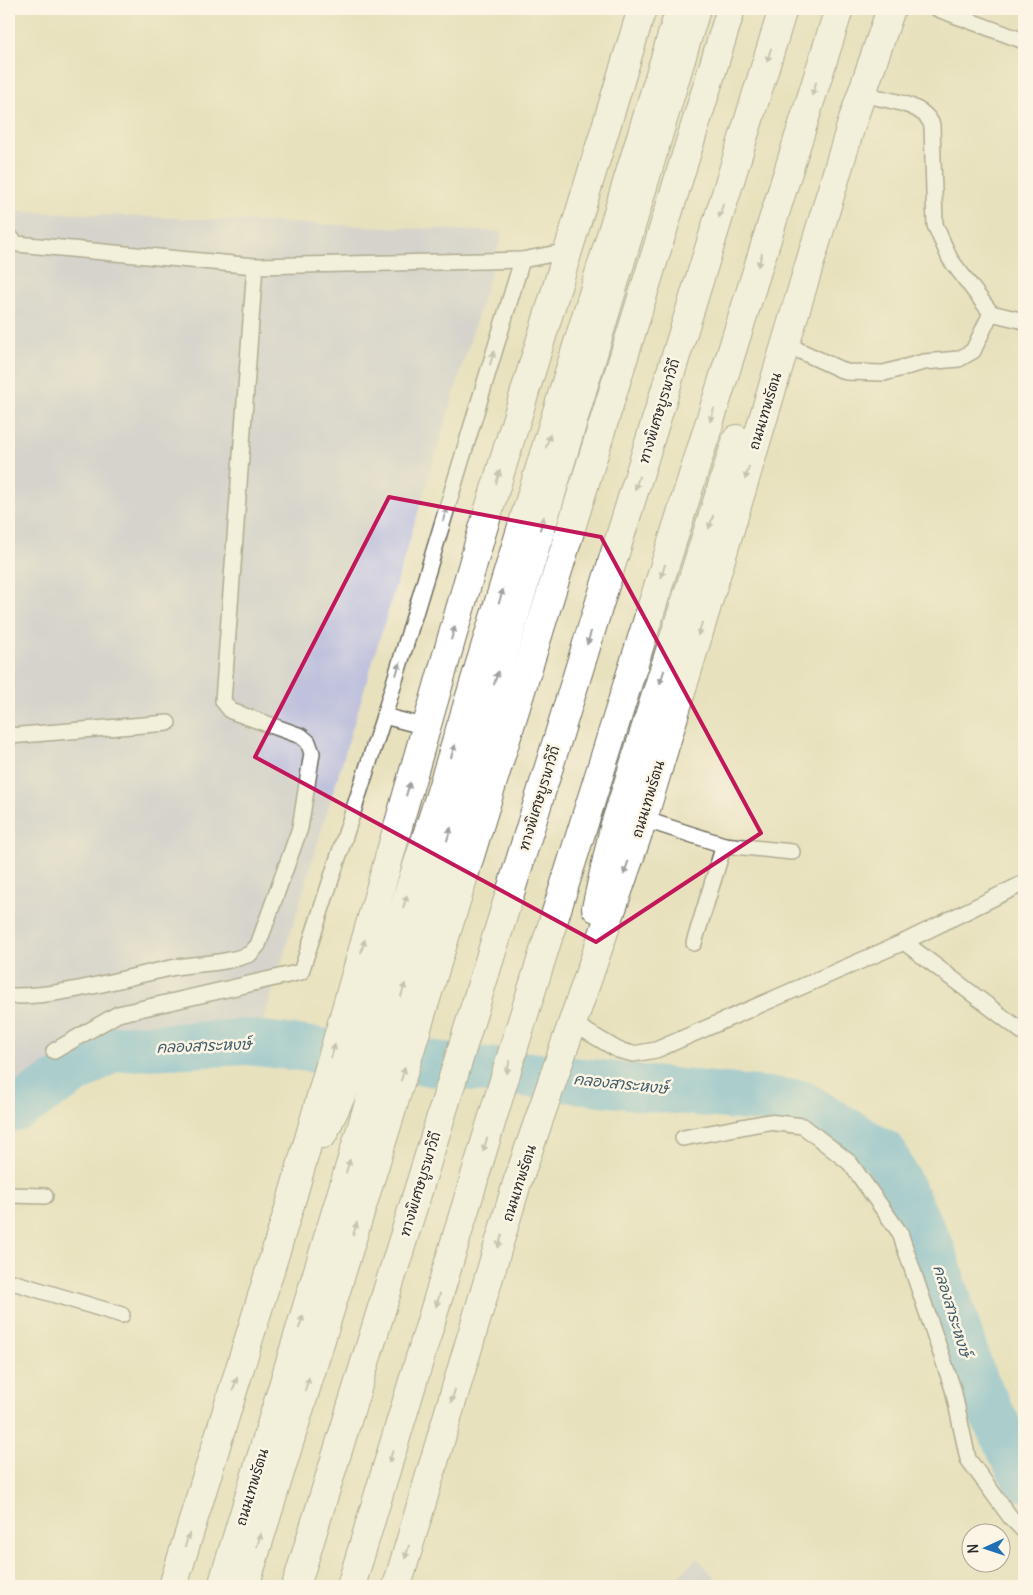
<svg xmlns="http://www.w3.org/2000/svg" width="1033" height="1595" font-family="Delius,'Playpen Sans Thai',sans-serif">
  <rect width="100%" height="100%" fill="#fcf5e5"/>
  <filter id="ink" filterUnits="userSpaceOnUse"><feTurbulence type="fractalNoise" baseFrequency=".02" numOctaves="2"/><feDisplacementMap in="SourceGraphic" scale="10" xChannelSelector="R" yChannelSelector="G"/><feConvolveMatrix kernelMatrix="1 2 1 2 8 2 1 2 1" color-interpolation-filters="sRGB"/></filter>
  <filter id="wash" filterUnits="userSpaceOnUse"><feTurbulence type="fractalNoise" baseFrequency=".0096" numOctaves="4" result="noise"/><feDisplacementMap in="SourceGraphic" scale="20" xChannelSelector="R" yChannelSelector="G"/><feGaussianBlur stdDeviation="1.12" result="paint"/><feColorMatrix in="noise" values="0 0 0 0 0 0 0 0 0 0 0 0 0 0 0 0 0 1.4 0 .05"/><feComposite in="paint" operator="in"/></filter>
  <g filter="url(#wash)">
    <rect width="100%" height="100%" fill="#e8e1be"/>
    <g fill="#c0c2dd">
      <polygon points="9,211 503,232 264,1020 108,1034 22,1088 9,1088"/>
      <polygon points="697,1558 723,1586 669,1586"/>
    </g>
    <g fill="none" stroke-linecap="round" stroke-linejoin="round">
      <polyline stroke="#63b6df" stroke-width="46" points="9,1109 17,1108 112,1049 246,1042 652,1089 801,1103 884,1153 934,1254 972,1374 1024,1478"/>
    </g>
  </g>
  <g filter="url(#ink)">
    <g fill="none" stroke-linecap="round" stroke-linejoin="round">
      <g stroke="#6d6b5e" stroke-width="18">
        <g id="service">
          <polyline points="938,9 1024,41"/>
          <polyline points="9,236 17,244 255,266 522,260 568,251"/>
          <polyline points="991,313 1024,321"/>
          <path d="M785,344L846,372L884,373L924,362L959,359L973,351L991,313L950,259L935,225L932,125C923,102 884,100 862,94"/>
          <polyline points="384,716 522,260"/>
          <polyline points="9,736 168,723"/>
          <polyline points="643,819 724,845 694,943"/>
          <polyline points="724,845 792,852"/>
          <polyline points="904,942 1024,1033"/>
          <path d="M9,996C63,997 118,979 171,968C196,963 226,964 250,954L258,945L300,828L312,753L308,742L301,736L231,711L223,701L255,266"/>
          <polyline points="572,1023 618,1050 633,1054 656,1050 904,942 1024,883"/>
          <polyline points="54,1051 118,1014 301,972 384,716 426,727"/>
          <polyline points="683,1138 768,1122 803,1126 850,1163 900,1233 953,1389 968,1459 1011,1518 1024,1531"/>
          <polyline points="9,1195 45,1196"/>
          <polyline points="9,1281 122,1315"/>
        </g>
      </g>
      <g stroke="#6d6b5e" stroke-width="30">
        <g id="secondary">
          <polyline points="596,908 614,828 737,439"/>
          <polyline points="323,1134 347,1083 439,798 680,9"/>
          <polyline points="173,1586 290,1205 482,532 642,9"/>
          <polyline points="397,1586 517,1183 643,819 853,119 891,9"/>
        </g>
      </g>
      <g stroke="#6d6b5e" stroke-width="30">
        <g id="trunk">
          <polyline points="222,1586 389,1037 696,9"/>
          <polyline points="351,1586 517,1037 839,9"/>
        </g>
      </g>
      <g stroke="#6d6b5e" stroke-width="30">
        <g id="motorway">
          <polyline points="245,1586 731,9"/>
          <polyline points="296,1586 783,9"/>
        </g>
      </g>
      <use href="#service" stroke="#fff" stroke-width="15"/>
      <use href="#secondary" stroke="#fff" stroke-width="28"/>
      <use href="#trunk" stroke="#fff" stroke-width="28"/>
      <use href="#motorway" stroke="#fff" stroke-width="28"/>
    </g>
    <defs><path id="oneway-solid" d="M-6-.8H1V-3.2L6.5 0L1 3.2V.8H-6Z" transform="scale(1.25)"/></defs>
    <g fill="#a0a0a0">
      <use href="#oneway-solid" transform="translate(769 55) rotate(107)"/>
      <use href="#oneway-solid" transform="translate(814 89) rotate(107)"/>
      <use href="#oneway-solid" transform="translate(721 211) rotate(107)"/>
      <use href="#oneway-solid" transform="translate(760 260) rotate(107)"/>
      <use href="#oneway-solid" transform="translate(492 358) rotate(-73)"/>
      <use href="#oneway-solid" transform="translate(712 415) rotate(107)"/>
      <use href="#oneway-solid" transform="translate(548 441) rotate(-73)"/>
      <use href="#oneway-solid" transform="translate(747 473) rotate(107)"/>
      <use href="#oneway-solid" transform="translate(498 477) rotate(-73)"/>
      <use href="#oneway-solid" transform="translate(637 483) rotate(107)"/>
      <use href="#oneway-solid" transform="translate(445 514) rotate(-73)"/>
      <use href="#oneway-solid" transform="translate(711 522) rotate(108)"/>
      <use href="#oneway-solid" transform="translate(542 523) rotate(-73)"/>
      <use href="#oneway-solid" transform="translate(663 571) rotate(107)"/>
      <use href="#oneway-solid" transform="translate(501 596) rotate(-73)"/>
      <use href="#oneway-solid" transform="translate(700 629) rotate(107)"/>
      <use href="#oneway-solid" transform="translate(453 633) rotate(-74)"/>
      <use href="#oneway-solid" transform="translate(589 638) rotate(107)"/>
      <use href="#oneway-solid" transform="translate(398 669) rotate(-73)"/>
      <use href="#oneway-solid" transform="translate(662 677) rotate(108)"/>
      <use href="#oneway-solid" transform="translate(496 678) rotate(-73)"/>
      <use href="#oneway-solid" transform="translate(453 751) rotate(-73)"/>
      <use href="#oneway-solid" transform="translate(408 789) rotate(-74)"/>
      <use href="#oneway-solid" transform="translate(449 834) rotate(-73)"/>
      <use href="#oneway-solid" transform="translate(626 868) rotate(109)"/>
      <use href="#oneway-solid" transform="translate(405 902) rotate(-72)"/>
      <use href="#oneway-solid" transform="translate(363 946) rotate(-74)"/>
      <use href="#oneway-solid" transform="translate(403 990) rotate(-73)"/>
      <use href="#oneway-solid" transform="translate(333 1051) rotate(-74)"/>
      <use href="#oneway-solid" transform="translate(508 1067) rotate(106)"/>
      <use href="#oneway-solid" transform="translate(403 1074) rotate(-73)"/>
      <use href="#oneway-solid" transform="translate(485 1145) rotate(107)"/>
      <use href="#oneway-solid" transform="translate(348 1166) rotate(-73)"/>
      <use href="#oneway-solid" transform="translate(355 1229) rotate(-73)"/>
      <use href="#oneway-solid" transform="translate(500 1241) rotate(107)"/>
      <use href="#oneway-solid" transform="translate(438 1300) rotate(107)"/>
      <use href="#oneway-solid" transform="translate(301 1322) rotate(-73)"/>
      <use href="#oneway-solid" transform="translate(235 1384) rotate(-73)"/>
      <use href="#oneway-solid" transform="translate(307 1384) rotate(-73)"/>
      <use href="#oneway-solid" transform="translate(453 1396) rotate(107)"/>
      <use href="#oneway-solid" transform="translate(391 1456) rotate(107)"/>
      <use href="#oneway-solid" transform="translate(187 1540) rotate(-73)"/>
      <use href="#oneway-solid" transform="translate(259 1540) rotate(-73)"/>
      <use href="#oneway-solid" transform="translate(407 1552) rotate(107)"/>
    </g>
  </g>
  <path d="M0 0H1033V1595H0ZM389,497L601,537L761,833L596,942L255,757Z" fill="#e8e1be" fill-opacity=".55" fill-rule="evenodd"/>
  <path fill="none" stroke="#c2185b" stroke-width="4" stroke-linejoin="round" d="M389,497L601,537L761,833L596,942L255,757Z"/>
  <g text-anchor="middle" stroke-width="5" stroke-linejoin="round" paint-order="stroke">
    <g font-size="14" fill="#2b2b2b" stroke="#fcf5e5">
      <text transform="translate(659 411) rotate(-73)" y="5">ทางพิเศษบูรพาวิถี</text>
      <text transform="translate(765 411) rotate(-73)" y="5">ถนนเทพรัตน</text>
      <text transform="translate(539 798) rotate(-73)" y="5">ทางพิเศษบูรพาวิถี</text>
      <text transform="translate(648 799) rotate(-73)" y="5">ถนนเทพรัตน</text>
      <text transform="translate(519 1183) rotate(-72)" y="5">ถนนเทพรัตน</text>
      <text transform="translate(420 1184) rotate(-73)" y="5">ทางพิเศษบูรพาวิถี</text>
      <text transform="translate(252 1487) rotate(-73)" y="5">ถนนเทพรัตน</text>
    </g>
    <g font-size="15" font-style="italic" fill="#3f5c6a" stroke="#fcf5e5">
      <text transform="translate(204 1046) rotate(-2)" y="5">คลองสาระหงษ์</text>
      <text transform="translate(621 1084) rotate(6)" y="5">คลองสาระหงษ์</text>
      <text transform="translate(952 1311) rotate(73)" y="5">คลองสาระหงษ์</text>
    </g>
  </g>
  <rect width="1033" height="1595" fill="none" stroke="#fcf5e5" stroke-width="30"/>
  <g transform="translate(986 1548) rotate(267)"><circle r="24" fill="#fcf5e5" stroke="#a8a49b"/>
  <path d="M0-4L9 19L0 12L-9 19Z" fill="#1f6fb2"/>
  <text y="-8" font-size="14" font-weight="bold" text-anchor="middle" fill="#2b2b2b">N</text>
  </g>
</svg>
